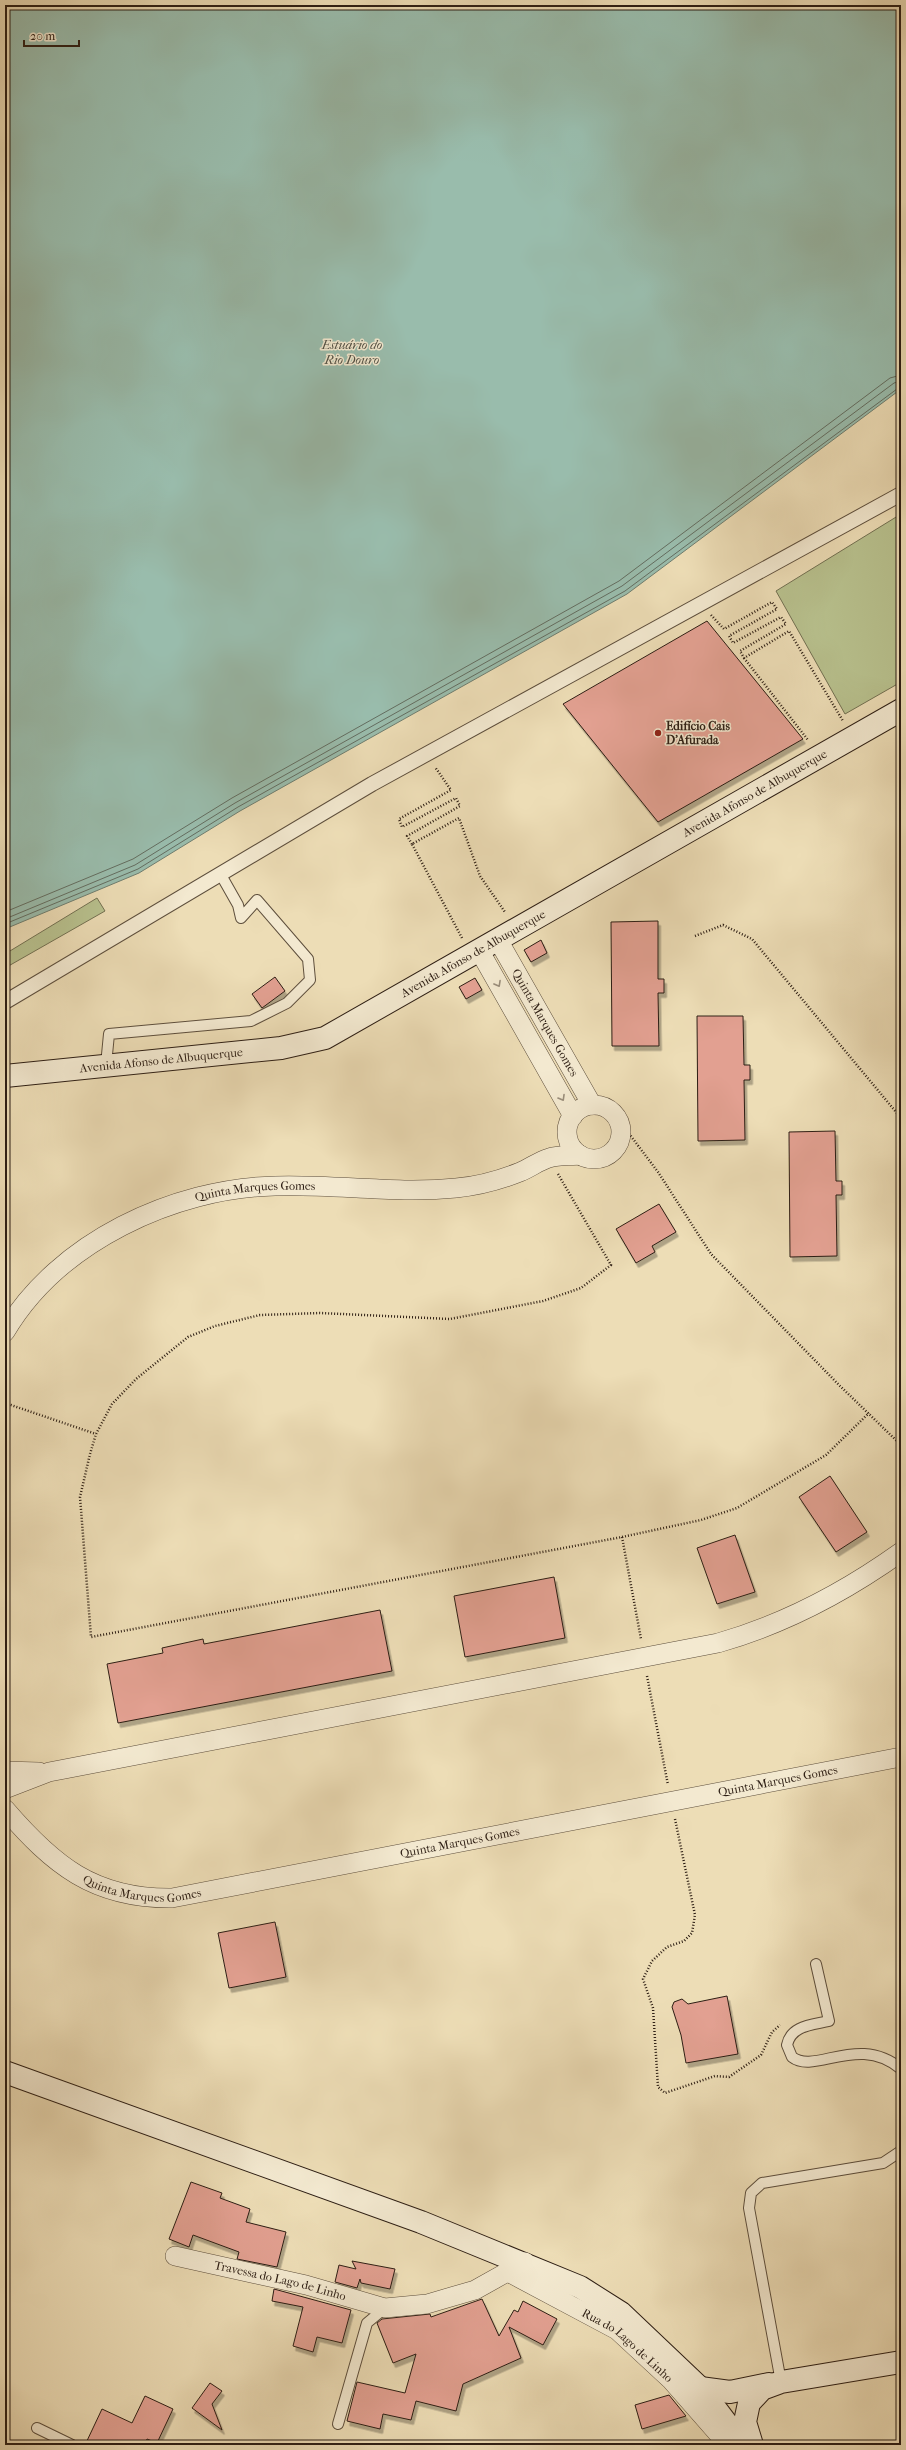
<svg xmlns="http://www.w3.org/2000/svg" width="906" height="2450" font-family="'IM FELL French Canon',serif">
  <defs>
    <filter id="shadow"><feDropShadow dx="2.5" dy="4.5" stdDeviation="0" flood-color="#0004"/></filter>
  </defs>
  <rect width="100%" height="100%" fill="#edddb6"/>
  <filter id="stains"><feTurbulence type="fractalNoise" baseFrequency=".005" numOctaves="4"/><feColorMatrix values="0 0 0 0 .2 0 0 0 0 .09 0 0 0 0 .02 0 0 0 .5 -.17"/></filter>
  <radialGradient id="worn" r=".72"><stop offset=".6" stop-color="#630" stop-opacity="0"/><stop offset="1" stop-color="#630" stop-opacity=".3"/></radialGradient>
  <g fill="#b8c18e" stroke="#727051">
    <polygon points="901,514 901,682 845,714 776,591"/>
    <polygon points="97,898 105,911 5,968 5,954"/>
  </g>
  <polygon fill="#99bcac" stroke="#6e7d6f" points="5,5 901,5 901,389 627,594 240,811 139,873 5,929"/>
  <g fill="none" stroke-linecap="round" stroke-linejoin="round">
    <g stroke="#636d60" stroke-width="1">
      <polyline points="5,912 133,859 232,798 619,581 890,378 901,375"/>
      <polyline points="5,919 135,865 235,803 622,586 894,383 901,381"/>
      <polyline points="5,924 138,869 238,807 625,591 901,386"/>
    </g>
  </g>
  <g fill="#e2a091" stroke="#2d1e14" filter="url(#shadow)">
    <polygon points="707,621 803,739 658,822 563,704"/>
    <polygon points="658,921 658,979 664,979 664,993 658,993 659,1046 612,1046 611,922"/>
    <polygon points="541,940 547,953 531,962 524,950"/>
    <polygon points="275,977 285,991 262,1008 252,994"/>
    <polygon points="475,978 482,990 466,999 459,987"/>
    <polygon points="697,1016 743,1016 744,1065 750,1065 750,1080 744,1080 745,1140 698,1141"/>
    <polygon points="835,1131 836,1181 842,1181 842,1195 836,1195 837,1256 790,1257 789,1132"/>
    <polygon points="659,1204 676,1232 652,1246 655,1252 636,1263 616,1229"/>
    <polygon points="830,1476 867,1532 836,1552 799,1497"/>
    <polygon points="735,1535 755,1592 717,1604 697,1548"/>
    <polygon points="554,1577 565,1638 465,1657 454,1596"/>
    <polygon points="380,1610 392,1671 118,1723 107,1664 163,1653 162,1648 203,1639 204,1644"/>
    <polygon points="275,1922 286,1977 229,1988 218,1933"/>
    <polygon points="727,1996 738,2054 686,2063 681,2035 672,2007 674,2002 682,1999 688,2004"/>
    <polygon points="191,2182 222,2193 220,2198 250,2209 246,2222 286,2232 277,2267 237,2259 239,2252 193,2235 189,2247 169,2239"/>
    <polygon points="352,2261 395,2269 390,2289 361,2283 360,2279 357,2288 335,2282 339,2265 356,2269"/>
    <polygon points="274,2289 351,2310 342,2343 317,2337 313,2352 293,2346 303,2307 272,2301"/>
    <polygon points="482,2299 499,2336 514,2310 518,2312 523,2301 557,2319 543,2345 509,2327 521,2358 463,2384 456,2411 416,2401 411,2420 383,2414 380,2429 347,2421 357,2382 405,2393 416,2354 393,2363 377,2323 382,2319 430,2314 431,2317"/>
    <polygon points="210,2383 222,2391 212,2404 222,2430 192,2408"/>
    <polygon points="669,2395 686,2416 642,2429 635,2405"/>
    <polygon points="145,2396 173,2409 157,2443 147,2439 144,2445 85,2445 102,2409 132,2423"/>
  </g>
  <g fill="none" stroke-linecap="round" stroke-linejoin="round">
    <g stroke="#5d4e3c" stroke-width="12">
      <g id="service">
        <polyline points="106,1065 109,1034 251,1021 287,1003 310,980 308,959 257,900 241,918 238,905 221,875"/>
        <path d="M816,1964L829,2021C813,2025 791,2025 787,2045L792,2057C815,2075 859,2033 901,2069"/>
        <polyline points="781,2382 749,2208 751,2193 762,2183 883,2163 901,2151"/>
        <polyline points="338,2424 367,2323 385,2308"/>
        <polyline points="37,2428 72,2445"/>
      </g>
    </g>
    <g stroke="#5d4e3c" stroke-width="16">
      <polyline id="pedestrian" points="5,1002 372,784 901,494"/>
    </g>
    <g stroke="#5d4e3c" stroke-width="20">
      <g id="minor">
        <path id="s1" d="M498,940L592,1105"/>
        <polyline points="479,950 573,1116"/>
        <circle cx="594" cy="1132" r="27"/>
        <path id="s2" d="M5,1332C58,1242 174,1188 275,1186C335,1184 396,1194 456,1188C478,1186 500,1180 520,1172C530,1168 539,1161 549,1158C558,1155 570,1156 580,1155"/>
        <polyline points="5,1771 39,1772"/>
        <path d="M5,1789L49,1772L718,1643C785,1624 845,1592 901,1552"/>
        <path id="s3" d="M5,1809C53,1865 94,1899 172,1898L901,1757"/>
        <path id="s4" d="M175,2256L306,2285L385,2308L427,2304L475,2290L525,2262"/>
        <path id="s5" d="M508,2272L617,2330L671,2380L728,2445"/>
      </g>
    </g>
    <g stroke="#2d1e14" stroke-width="24">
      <g id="secondary">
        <path id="s6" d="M5,1076L281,1048L325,1038L901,710"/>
        <polyline points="5,2072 421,2222 580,2287 621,2313 700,2388 743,2445"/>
        <polyline points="700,2388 730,2392 769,2384"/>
        <polyline points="752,2445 745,2422 749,2403 762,2389 781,2382 901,2362"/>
      </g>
    </g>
    <g stroke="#2d1e14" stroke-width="2.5" stroke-dasharray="1 2" stroke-linecap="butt">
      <polyline points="711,615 724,629 772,602 777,609 729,636 733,643 781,617 786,624 740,651 744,658 789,631 843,721"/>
      <polyline points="744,658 808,740"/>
      <polyline points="412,844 407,836 460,806 456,798 402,827 399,819 451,790 435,767"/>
      <polyline points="695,936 723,925 752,939 901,1118"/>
      <polyline points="462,938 412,844 459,818 480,876 505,912"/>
      <polyline points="618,1119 658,1172 711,1254 839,1385 901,1445"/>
      <polyline points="558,1174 611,1265 581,1288 543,1301 450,1319 320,1313 260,1315 215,1326 188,1337 136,1379 112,1404 96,1434 90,1454 80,1497 91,1637 622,1537 701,1520 737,1508 826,1455 869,1413"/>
      <polyline points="5,1403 96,1434"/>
      <polyline points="622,1537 641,1639"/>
      <polyline points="647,1676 668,1785"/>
      <polyline points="675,1819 695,1915 692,1933 684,1941 667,1947 652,1961 643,1979 653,2008 658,2087 665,2093 715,2076 729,2077 761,2055 772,2032 780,2025"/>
    </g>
    <use href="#service" stroke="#f3e9d0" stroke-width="10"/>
    <use href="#pedestrian" stroke="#f3e9d0" stroke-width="14"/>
    <use href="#minor" stroke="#f3e9d0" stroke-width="19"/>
    <use href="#secondary" stroke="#f3e9d0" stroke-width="22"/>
  </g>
  <defs><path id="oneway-chevron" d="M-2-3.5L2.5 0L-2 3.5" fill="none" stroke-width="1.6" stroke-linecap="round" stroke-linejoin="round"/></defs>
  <g stroke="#9a8e7b">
    <use href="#oneway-chevron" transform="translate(498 984) rotate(61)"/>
    <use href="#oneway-chevron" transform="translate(562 1098) rotate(60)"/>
  </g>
  <circle fill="#8f2418" stroke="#f3e9d0" stroke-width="1.5" cx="658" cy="733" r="4"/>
  <g text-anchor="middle" stroke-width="3" stroke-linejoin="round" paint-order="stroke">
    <g font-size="12" font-weight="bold" fill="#2d1e14" stroke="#f3e9d0" text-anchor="start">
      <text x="666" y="730">Edifício Cais<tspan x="666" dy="14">D'Afurada</tspan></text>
    </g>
    <g font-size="12" fill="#2d1e14" stroke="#f3e9d0">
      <text dy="4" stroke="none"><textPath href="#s6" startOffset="817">Avenida Afonso de Albuquerque</textPath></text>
      <text dy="4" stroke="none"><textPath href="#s6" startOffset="493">Avenida Afonso de Albuquerque</textPath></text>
      <text dy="4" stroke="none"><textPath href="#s1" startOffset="95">Quinta Marques Gomes</textPath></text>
      <text dy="4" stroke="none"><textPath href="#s6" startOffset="157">Avenida Afonso de Albuquerque</textPath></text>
      <text dy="4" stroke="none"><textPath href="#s2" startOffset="299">Quinta Marques Gomes</textPath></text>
      <text dy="4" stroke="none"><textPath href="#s3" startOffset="814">Quinta Marques Gomes</textPath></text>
      <text dy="4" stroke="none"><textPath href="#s3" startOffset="490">Quinta Marques Gomes</textPath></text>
      <text dy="4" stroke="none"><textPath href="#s3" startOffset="166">Quinta Marques Gomes</textPath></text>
      <text dy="4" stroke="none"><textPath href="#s4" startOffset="108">Travessa do Lago de Linho</textPath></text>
      <text dy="4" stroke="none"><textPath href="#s5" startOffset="141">Rua do Lago de Linho</textPath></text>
    </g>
    <g font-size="13" font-style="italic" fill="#4d4d42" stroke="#f3e9d0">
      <text x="352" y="349">Estuário do<tspan x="352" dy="15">Rio Douro</tspan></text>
    </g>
  </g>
  <rect width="906" height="2450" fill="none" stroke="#edddb6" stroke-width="20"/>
  <rect x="6" y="6" width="894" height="2438" fill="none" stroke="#2d1e14" stroke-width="2"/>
  <rect x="10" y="10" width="886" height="2430" fill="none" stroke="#2d1e14"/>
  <path d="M24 40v6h55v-6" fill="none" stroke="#2d1e14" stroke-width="2"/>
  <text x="30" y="40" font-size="12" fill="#2d1e14" stroke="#f3e9d0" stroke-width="3" paint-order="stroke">20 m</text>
  <rect width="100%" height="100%" filter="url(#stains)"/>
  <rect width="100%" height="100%" fill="url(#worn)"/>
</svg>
